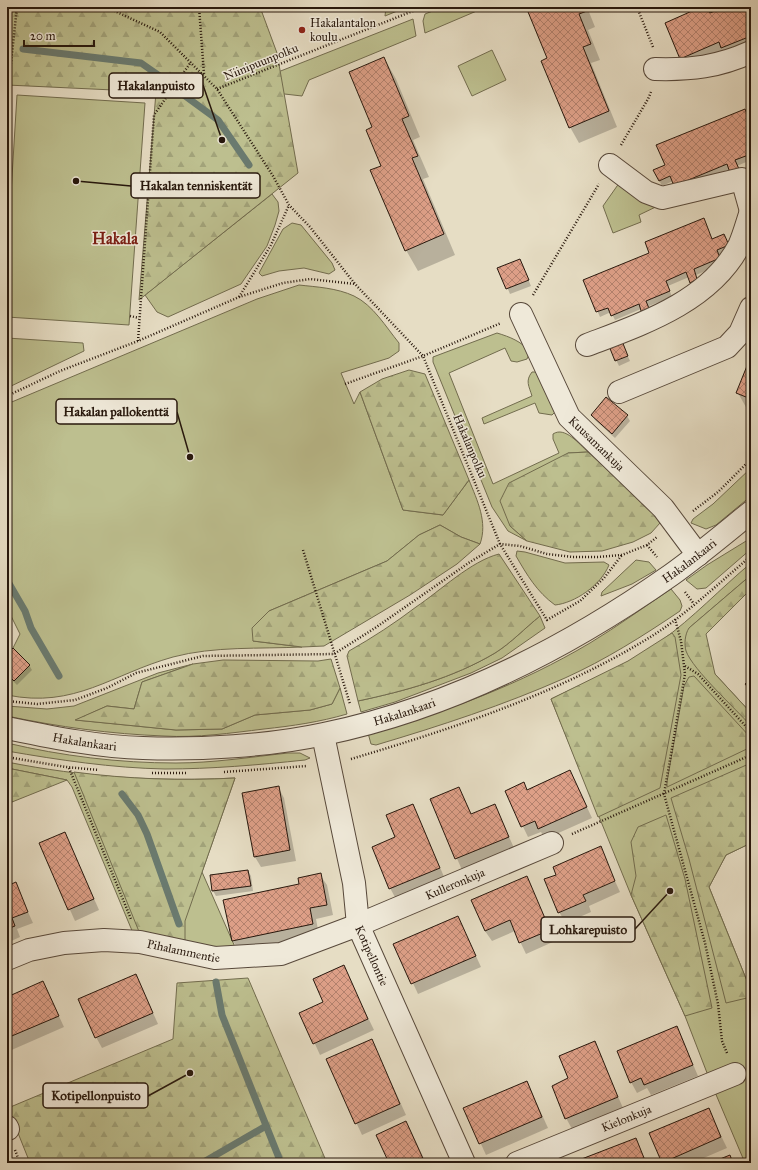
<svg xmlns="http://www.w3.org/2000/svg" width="758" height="1170" font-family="'IM FELL Great Primer',serif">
  <defs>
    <pattern id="forest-firs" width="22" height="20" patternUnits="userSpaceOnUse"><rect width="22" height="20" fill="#bdbf8f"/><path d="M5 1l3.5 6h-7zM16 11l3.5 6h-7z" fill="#a2a37a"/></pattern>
    <pattern id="building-cross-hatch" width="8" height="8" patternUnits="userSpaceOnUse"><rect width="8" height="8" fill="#dd9f87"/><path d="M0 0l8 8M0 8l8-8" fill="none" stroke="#b3816d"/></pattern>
  </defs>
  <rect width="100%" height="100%" fill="#e6ddc4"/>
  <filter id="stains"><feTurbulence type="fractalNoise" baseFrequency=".005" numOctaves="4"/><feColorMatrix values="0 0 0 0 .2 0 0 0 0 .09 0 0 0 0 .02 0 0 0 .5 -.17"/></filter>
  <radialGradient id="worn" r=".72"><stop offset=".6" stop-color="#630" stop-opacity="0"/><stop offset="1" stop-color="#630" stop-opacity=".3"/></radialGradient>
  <g fill="#bdbf8f" stroke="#726c4e">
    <polygon points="386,7 407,7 385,16"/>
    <polygon points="443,7 486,7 425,33 423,21 425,14"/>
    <polygon points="413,19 416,36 309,80 302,96 267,92 245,85"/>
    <polygon points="492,50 506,80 472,96 458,66"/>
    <polygon points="17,95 145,103 129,325 7,317 7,259"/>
    <polygon points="622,179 666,202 639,215 641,222 613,233 603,206"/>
    <polygon points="272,194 278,202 279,211 275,225 267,246 241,284 168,317 157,312 145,295"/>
    <polygon points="292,223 301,225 332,263 335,270 329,274 304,268 279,271 262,276 259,273 283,229"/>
    <path d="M299,285C317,287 337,288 354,296C373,305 386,327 399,343V351L389,358L341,373L354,404L360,392L403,510L443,515L469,480C477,500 488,522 480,544L461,537L440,525L419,535L387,561L269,611L253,641L302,647C260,649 214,646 173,657C112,674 75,709 7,695V674L14,681L30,665L13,648L20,634L7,608V404L257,299Z"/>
    <path d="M497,333C510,337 521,341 530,352L527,359L517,362L511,361L505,348L449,373L493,484L559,453L553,439V434C565,426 579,444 588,452L568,453L510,526L527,541L508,531L492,507L433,362V357Z"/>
    <polygon points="7,338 83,343 84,351 7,388"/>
    <path d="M532,372H538L555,412L552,415L539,413L535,403L484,424L482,418L532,396C529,386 525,381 532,372Z"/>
    <polygon points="751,468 751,496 716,525 706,529 691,523 693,519 713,504"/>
    <polygon points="751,538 751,549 706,588 697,589 686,580 707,565"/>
    <path d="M517,551L525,552L565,563L604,562L609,565C601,585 575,603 555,605C537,592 527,575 516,556Z"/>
    <polygon points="636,560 649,562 656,570 632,584 601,596 602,592"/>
    <path d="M751,563V575L689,628L715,674L751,713V843L726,855L709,887L751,991V1163H745L709,1078L685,1016L631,895L551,699C588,681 628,665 661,641C693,618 721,588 751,563Z"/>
    <path d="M671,589L680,600L682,606L680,611C643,636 605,660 565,678C504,705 440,726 376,745L371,744L368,733C445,713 521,684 590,643C618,626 644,607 671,589Z"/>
    <path d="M540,616L545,628L502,658L471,673L395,702L361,712L358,701C405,691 453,678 495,653C511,643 525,628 540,616Z"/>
    <path d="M193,664L142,682L134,709L107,706L76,720L176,730L222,729L255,715L310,710L332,704L340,688L347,714C320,722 292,726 264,729C231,733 197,738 164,736C111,734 59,727 7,716V706L47,709L74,706L158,673Z"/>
    <path d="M7,743C62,756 119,763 176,763C213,763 251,757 288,753H300L310,758L305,760C258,765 211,769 165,769C112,768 59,760 7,751Z"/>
    <path d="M7,762C82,777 158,782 235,778L202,872L235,947L217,950L133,933L72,787L67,780L7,768Z"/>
  </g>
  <g fill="url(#forest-firs)" stroke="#726c4e">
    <polygon points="7,7 260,7 277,53 298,173 139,300 156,92 7,85"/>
    <polygon points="409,370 425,374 469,480 443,515 403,510 360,392 382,379"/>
    <polygon points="588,452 655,513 660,523 651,533 633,542 602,551 570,552 527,541 510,526 500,501 509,483 568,453"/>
    <polygon points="440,525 461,537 480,544 457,564 410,595 324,646 302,647 253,641 252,628 269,611 387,561 419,535"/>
    <path d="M499,554L540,616C525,628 511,643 495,653C453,678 405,691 358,701L347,656L349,651C372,638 395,623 416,607C440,591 471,561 499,554Z"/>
    <path d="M751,575V589L706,634L715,674L751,713V726C736,709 693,670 686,651C684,644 685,634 689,628Z"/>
    <polygon points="672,633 675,637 681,675 660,788 598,817 551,699 628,661"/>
    <polygon points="331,659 340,688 332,704 310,710 255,715 222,729 176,730 75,720 107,706 134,709 142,682 193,664 223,660 318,661"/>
    <polygon points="694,676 751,738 751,747 667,787 667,782 684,686 689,677"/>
    <polygon points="751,763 751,843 726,855 709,887 751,991 751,997 726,1003 689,859 671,798"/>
    <polygon points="7,768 67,780 7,804"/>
    <path d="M74,772C128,779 180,781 235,778L185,921V943L140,934Z"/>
    <polygon points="666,815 685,879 712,1008 685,1016 631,895 636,876 631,842 638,827"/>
    <polygon points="248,978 327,1163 28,1163 28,1158 8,1108 173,1039 177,983"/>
  </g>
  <g fill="#0003">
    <polygon points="527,7 587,7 595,27 588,30 600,60 591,63 617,127 579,143 570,127 549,59"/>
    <polygon points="704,7 706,7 710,14 727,7 751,7 751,49 687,69 681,58"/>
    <polygon points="384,58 396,79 420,137 413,140 429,177 423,179 455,255 418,271 406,250 373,127"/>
    <polygon points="751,125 751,160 677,191 673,181 662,186 659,180"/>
    <polygon points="706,224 712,240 724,235 731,251 719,256 722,264 696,275 700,284 694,287 689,277 668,286 672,297 649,306 652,316 641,309 615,320 611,312 600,317 584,280 651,253"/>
    <polygon points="520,260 531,286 510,294 499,268"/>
    <polygon points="610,347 624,348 630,361 619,366"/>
    <polygon points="751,359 751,410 747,409 738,393"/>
    <polygon points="592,415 627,416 630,421 615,438 595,420"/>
    <polygon points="7,656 29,665 32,670 17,685 7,675"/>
    <polygon points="570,771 592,818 545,839 541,832 528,837 506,792 524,784 528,791"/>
    <polygon points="278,787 284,798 296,861 261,867 255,857"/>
    <polygon points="459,788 472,815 495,805 514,848 462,870 431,799"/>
    <polygon points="413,805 445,879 396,899 390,888"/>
    <polygon points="65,833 99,910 75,921 40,843"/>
    <polygon points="600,848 620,892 589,906 591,912 566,923 559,912 557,875"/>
    <polygon points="248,871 251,876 253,891 216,896 213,891 211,876"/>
    <polygon points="320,875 327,885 333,915 316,919 319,935 239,951 233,941 300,885"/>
    <polygon points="526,878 555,941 526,954 515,931 492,941 485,931"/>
    <polygon points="15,883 33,923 17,929 20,937 7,943 7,887"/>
    <polygon points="458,917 481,967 418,994 395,944"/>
    <polygon points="343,966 374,1030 320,1055 301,1013 324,1002"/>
    <polygon points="136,975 158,1024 102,1048 96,1037"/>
    <polygon points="43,982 64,1027 7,1052 7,998"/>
    <polygon points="677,1027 698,1076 651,1095 647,1088 637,1093 631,1082"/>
    <polygon points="372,1040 406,1115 362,1135 327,1059"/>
    <polygon points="594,1042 623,1108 572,1129 566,1118 570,1079"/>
    <polygon points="527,1082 548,1128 486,1155 465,1109"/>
    <polygon points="708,1109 727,1148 692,1163 663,1163 650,1134"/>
    <polygon points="406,1122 412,1133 426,1163 390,1163"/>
    <polygon points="635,1139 647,1163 581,1163"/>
  </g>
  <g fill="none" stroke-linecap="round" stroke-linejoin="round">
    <g stroke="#6a7a6f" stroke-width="7">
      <polyline points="23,49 141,63 164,79"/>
      <polyline points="181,93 218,120 249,165"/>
      <polyline points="7,580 25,611 31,628 59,676"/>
      <polyline points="122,794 138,815 147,834 179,924"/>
      <polyline points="216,982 222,1015 281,1163"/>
      <polyline points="202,1163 266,1126"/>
    </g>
  </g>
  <g fill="url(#building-cross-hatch)" stroke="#28180d">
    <polygon points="526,7 585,7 587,11 579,14 591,44 583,47 609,111 569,128 541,61 547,58"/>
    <polygon points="701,7 707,7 710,13 725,7 751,7 751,36 721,48 719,42 680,59 665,23"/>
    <polygon points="384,57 409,116 402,119 418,156 412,158 444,234 405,251 370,170 381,166 366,130 372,127 349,72"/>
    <polygon points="745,109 751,125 751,154 735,160 739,169 730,173 727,164 674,186 670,176 659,181 653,170 665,165 656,145"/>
    <polygon points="704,218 712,239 724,234 729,245 717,250 720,258 694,269 697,279 690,283 686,272 666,281 670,291 646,301 650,311 642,314 639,304 611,316 608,308 596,312 583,280 649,253 645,242"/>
    <polygon points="520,259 529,280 506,289 497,268"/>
    <polygon points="622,341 628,356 615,361 609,346"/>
    <polygon points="751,356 751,399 736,393"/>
    <polygon points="606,397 628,415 612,434 591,415"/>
    <polygon points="13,648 30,665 14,681 7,674 7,654"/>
    <polygon points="751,678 751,691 745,684"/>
    <polygon points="570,770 587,807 538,829 535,821 521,827 505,791 524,782 527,790"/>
    <polygon points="279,786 290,850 254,857 242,793"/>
    <polygon points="459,787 471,814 495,804 509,837 455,859 430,799"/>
    <polygon points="413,804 440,868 389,889 372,847 395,837 386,815"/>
    <polygon points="65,832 94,899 68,910 39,843"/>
    <polygon points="601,846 615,881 583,895 586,901 558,913 544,879 556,875 553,867"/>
    <polygon points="248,870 251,886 212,891 210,875"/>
    <polygon points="321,873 327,905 310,908 313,924 232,941 223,900 299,884 298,878"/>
    <polygon points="527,876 550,930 519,943 510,920 485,931 471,900"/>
    <polygon points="16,882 28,912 12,918 15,926 7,929 7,886"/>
    <polygon points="458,916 476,956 411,984 393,944"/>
    <polygon points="344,965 368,1019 313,1044 299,1013 323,1002 313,979"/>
    <polygon points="136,974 153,1013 95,1038 78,999"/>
    <polygon points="43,981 59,1016 7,1038 7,997"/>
    <polygon points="677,1026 693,1065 644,1085 641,1078 630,1083 617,1051"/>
    <polygon points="372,1039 400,1104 355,1124 326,1059"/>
    <polygon points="595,1041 618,1097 565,1119 552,1086 568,1078 559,1056"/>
    <polygon points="527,1081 542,1117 479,1144 463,1108"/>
    <polygon points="709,1108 721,1137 662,1163 649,1133"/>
    <polygon points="406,1121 425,1163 389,1163 376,1135"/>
    <polygon points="636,1138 646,1163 580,1163 579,1160"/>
    <polygon points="730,1155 733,1163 710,1163"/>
  </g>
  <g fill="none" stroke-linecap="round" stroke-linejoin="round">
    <g stroke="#58493b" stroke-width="24">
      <g id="minor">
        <path d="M655,69C691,70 718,67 751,52"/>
        <polyline points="610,165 646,192 662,198 742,179 751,211"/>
        <path id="s1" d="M521,314L569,417L663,508L698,555"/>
        <path d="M587,345C642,324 709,302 739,246C744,235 747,223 751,211"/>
        <polyline points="619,392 727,347 740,333 751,308"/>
        <path id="s2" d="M7,728C51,737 98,747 143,748C199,750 269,746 324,734C450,708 567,648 671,575C699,555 725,533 751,512"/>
        <path id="s3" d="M323,735L354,883L358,925L464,1163"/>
        <path id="s4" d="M7,959L29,950L64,943L104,940L140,942L215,958L281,954L358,925L552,843"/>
        <polyline points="7,1127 8,1129"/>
        <path id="s5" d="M517,1163L735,1074"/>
      </g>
    </g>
    <g stroke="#28180d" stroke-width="2.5" stroke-dasharray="1 2" stroke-linecap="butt">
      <polyline points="106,7 160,32 217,89 273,176 289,205 310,227 355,284 423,356 500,544 547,620 580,601 604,578 622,555"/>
      <polyline points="199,7 204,74"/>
      <polyline points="637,7 653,47"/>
      <polyline points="217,89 423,7"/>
      <polyline points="7,100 17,7"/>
      <polyline points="621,145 648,99 651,92"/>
      <polyline points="533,295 599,184"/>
      <polyline points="239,297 271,245 289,205"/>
      <polyline points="130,316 139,318"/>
      <polyline points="138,341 154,115 191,62"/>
      <polyline points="345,384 423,356 501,323"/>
      <polyline points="7,396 60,371 138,341 239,297 283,283 310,279 355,284"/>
      <polyline points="693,511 718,492 751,459"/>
      <polyline points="647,545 657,557"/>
      <polyline points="303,550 350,704"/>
      <polyline points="685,592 694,604"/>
      <polyline points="675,619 681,641 685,674 664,794 705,943 718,1004 722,1041 727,1053"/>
      <polyline points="685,666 698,674 751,732"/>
      <polyline points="7,701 37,704 75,700 107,688 136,673 203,656 334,654 375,628 470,562 500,544 520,546 547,554 573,557 598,557 622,555 647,545 657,537"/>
      <polyline points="7,757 66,767 99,770"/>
      <path d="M351,759C455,728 560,693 652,636C688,613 719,583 751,556"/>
      <polyline points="69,768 131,919"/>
      <polyline points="224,772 307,766"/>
      <polyline points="152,773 187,773"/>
      <polyline points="572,834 751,755"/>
      <polyline points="15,1150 20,1163"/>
    </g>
    <use href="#minor" stroke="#efe9d9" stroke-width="22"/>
  </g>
  <circle fill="#8f2418" stroke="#efe9d9" stroke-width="1.5" cx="302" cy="30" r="4"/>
  <g text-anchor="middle" stroke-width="3" stroke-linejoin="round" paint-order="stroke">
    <g font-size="12" fill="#28180d" stroke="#efe9d9" text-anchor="start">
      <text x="310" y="27">Hakalantalon<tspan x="310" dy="14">koulu</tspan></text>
    </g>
    <g font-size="12" fill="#28180d" stroke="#efe9d9">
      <text transform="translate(261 62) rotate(-22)" y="4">Niinipuunpolku</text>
      <text dy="4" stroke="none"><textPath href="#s1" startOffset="152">Kuusamankuja</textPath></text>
      <text transform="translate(470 446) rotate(67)" y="4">Hakalanpolku</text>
      <text dy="4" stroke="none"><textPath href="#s2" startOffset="727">Hakalankaari</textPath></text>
      <text dy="4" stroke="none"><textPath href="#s2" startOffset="403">Hakalankaari</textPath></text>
      <text dy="4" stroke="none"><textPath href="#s2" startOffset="79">Hakalankaari</textPath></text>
      <text dy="4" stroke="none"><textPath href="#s4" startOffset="466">Kulleronkuja</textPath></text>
      <text dy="4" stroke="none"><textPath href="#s4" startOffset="180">Pihalammentie</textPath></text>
      <text dy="4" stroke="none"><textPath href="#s3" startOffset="227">Kotipellontie</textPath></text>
      <text dy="4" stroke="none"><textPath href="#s5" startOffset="118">Kielonkuja</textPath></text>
    </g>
    <g font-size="16" font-weight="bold" fill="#7a1f14" stroke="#efe9d9">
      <text x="115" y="244">Hakala</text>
    </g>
  </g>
  <path fill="none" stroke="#28180d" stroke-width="1.5" d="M222 140L203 85M76 181L131 186M190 457L177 412M670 891L635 929M190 1073L148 1096"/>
  <g fill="#28180d" stroke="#efe9d9" stroke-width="1.5">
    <circle cx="222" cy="140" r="4"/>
    <circle cx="76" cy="181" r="4"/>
    <circle cx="190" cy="457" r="4"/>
    <circle cx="670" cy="891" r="4"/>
    <circle cx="190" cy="1073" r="4"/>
  </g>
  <g fill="#efe9d9" stroke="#28180d" stroke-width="1.5">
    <rect x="109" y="73" width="94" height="25" rx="4"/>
    <rect x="131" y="173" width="129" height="25" rx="4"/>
    <rect x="56" y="399" width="121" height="25" rx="4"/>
    <rect x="541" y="917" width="94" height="25" rx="4"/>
    <rect x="43" y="1083" width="105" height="25" rx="4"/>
  </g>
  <g font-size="13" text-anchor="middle" font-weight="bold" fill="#28180d">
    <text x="156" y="90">Hakalanpuisto</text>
    <text x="196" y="190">Hakalan tenniskentät</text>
    <text x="116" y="416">Hakalan pallokenttä</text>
    <text x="588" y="934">Lohkarepuisto</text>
    <text x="96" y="1100">Kotipellonpuisto</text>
  </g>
  <rect width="758" height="1170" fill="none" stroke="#e6ddc4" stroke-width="24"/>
  <rect x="8" y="8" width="742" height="1154" fill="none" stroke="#28180d" stroke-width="2"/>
  <rect x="12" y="12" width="734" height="1146" fill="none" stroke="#28180d"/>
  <path d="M24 40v6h70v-6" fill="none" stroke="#28180d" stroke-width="2"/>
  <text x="30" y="40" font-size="12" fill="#28180d" stroke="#efe9d9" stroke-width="3" paint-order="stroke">20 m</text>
  <rect width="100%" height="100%" filter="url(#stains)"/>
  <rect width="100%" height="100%" fill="url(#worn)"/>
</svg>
